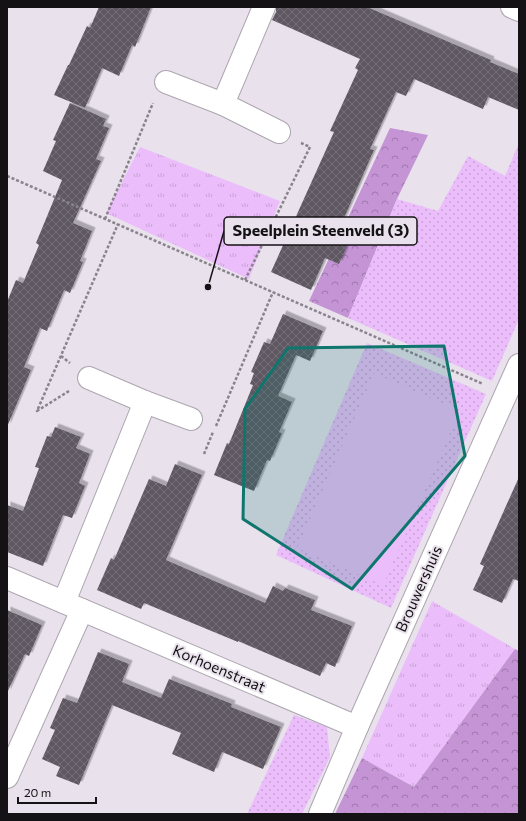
<svg xmlns="http://www.w3.org/2000/svg" width="526" height="821" font-family="Commissioner,sans-serif">
  <defs>
    <pattern id="grass-tufts" width="24" height="20" patternUnits="userSpaceOnUse"><rect width="24" height="20" fill="#ebbefb"/><path d="M3 7l-1-3M5 7V3M7 7l1-3M15 17l-1-3M17 17v-4M19 17l1-3" fill="none" stroke="#c9a2d6"/></pattern>
    <pattern id="forest-crowns" width="20" height="18" patternUnits="userSpaceOnUse"><rect width="20" height="18" fill="#c494d5"/><path d="M2 6a3 3 0 1 1 6 0M12 15a3 3 0 1 1 6 0" fill="none" stroke="#9e77ac"/></pattern>
    <pattern id="park-dots" width="8" height="8" patternUnits="userSpaceOnUse"><rect width="8" height="8" fill="#ebbefb"/><path d="M2 2h.1M6 6h.1" fill="none" stroke="#c9a2d6" stroke-width="1.8" stroke-linecap="round"/></pattern>
    <pattern id="building-cross-hatch" width="8" height="8" patternUnits="userSpaceOnUse"><rect width="8" height="8" fill="#5f5862"/><path d="M0 0l8 8M0 8l8-8" fill="none" stroke="#757078"/></pattern>
    <filter id="shadow"><feDropShadow dx="3.5" dy="-3.5" stdDeviation="0" flood-color="#0004"/></filter>
  </defs>
  <rect width="100%" height="100%" fill="#e9e1ec"/>
  <g fill="url(#grass-tufts)">
    <polygon points="140,147 280,201 249,279 106,213"/>
    <polygon points="432,601 515,649 414,787 362,758"/>
  </g>
  <g fill="url(#forest-crowns)">
    <polygon points="390,128 428,135 397,199 348,318 309,301"/>
    <polygon points="515,649 519,651 519,814 335,814 362,758 414,787"/>
  </g>
  <g fill="url(#park-dots)">
    <polygon points="519,143 519,319 492,381 348,318 397,199 438,211 468,156 505,176"/>
    <polygon points="367,343 486,394 391,608 276,555"/>
    <polygon points="294,715 327,727 330,757 302,814 247,814"/>
  </g>
  <polygon fill="#ebbefb" points="374,373 460,411 383,585 297,548"/>
  <g fill="url(#building-cross-hatch)" filter="url(#shadow)">
    <polygon points="99,7 151,7 135,47 132,45 119,76 102,68 85,108 54,95 68,65 69,65 87,26 90,28"/>
    <polygon points="276,7 367,7 491,60 490,62 519,74 519,110 488,97 483,109 414,79 406,96 396,92 370,149 374,150 337,234 350,239 339,264 325,258 311,290 271,272 334,132 330,131 358,70 355,68 360,59 272,20 276,12"/>
    <polygon points="70,103 106,119 103,126 109,128 96,159 101,161 73,223 92,231 80,261 83,262 70,293 64,290 47,331 40,328 24,367 31,370 7,427 7,302 16,280 23,283 39,245 36,243 62,180 43,171 56,141 53,140"/>
    <polygon points="283,314 323,331 310,361 296,355 278,396 292,402 279,432 282,433 270,461 267,460 254,491 214,475 227,443 229,444 253,385 250,384 254,373 251,372 264,342 270,344"/>
    <polygon points="55,427 81,437 76,448 90,454 79,483 85,486 72,518 63,515 43,566 7,552 7,505 23,511 39,468 35,467 47,436 51,437"/>
    <polygon points="175,464 202,475 166,560 265,603 273,586 283,591 285,588 315,600 311,610 352,626 335,667 326,663 320,676 238,641 238,642 144,603 141,609 97,590 111,558 114,560 149,479 166,486"/>
    <polygon points="519,477 519,581 513,579 502,603 473,590 484,566 480,564"/>
    <polygon points="7,610 42,625 29,656 25,654 7,693"/>
    <polygon points="98,652 129,664 122,682 161,698 169,679 232,704 231,707 281,727 263,769 222,752 214,772 172,754 181,733 112,705 79,785 56,776 60,767 42,759 55,730 50,728 63,698 77,703"/>
  </g>
  <g fill="none" stroke-linecap="round" stroke-linejoin="round">
    <g stroke="#ada6b0" stroke-width="24">
      <g id="street">
        <polyline points="264,7 223,104 279,132"/>
        <polyline points="512,7 519,10"/>
        <polyline points="166,82 223,104"/>
        <polyline points="89,378 145,402 191,419"/>
        <polyline points="7,578 357,727"/>
        <polyline points="64,602 145,402"/>
        <polyline points="7,777 82,610"/>
        <polyline points="320,814 357,727 519,365"/>
      </g>
    </g>
    <g stroke="#89848b" stroke-width="2.5" stroke-dasharray="3 2" stroke-linecap="butt">
      <polyline points="7,176 483,384"/>
      <polyline points="105,219 153,103"/>
      <polyline points="245,280 310,147 301,143"/>
      <polyline points="61,356 70,363"/>
      <polyline points="69,391 37,411 118,224"/>
      <polyline points="216,426 273,292"/>
      <polyline points="204,454 213,432"/>
    </g>
    <use href="#street" stroke="#fff" stroke-width="22"/>
  </g>
  <path fill="#0f766e" fill-opacity="0.2" stroke="#0f766e" stroke-width="3" stroke-linejoin="round" d="M444,346L465,456L352,589L243,519L245,409L288,348Z"/>
  <g text-anchor="middle" stroke-width="4" stroke-linejoin="round" paint-order="stroke">
    <g font-size="15" fill="#141215" stroke="#e9e1ec">
      <text transform="translate(419 589) rotate(-66)" y="5">Brouwershuis</text>
      <text transform="translate(219 669) rotate(23)" y="5">Korhoenstraat</text>
    </g>
  </g>
  <path fill="none" stroke="#141215" stroke-width="1.5" d="M208 287L224 231"/>
  <circle fill="#141215" stroke="#e9e1ec" stroke-width="1.5" cx="208" cy="287" r="4"/>
  <rect fill="#e9e1ec" stroke="#141215" stroke-width="1.5" x="224" y="217" width="193" height="28" rx="4"/>
  <g font-size="16" text-anchor="middle" font-weight="bold" fill="#141215">
    <text x="321" y="236">Speelplein Steenveld (3)</text>
  </g>
  <rect width="526" height="821" fill="none" stroke="#141215" stroke-width="16"/>
  <path d="M18 797v6h78v-6" fill="none" stroke="#141215" stroke-width="2"/>
  <text x="24" y="797" font-size="12" fill="#141215" stroke="#e9e1ec" stroke-width="3" paint-order="stroke">20 m</text>
</svg>
